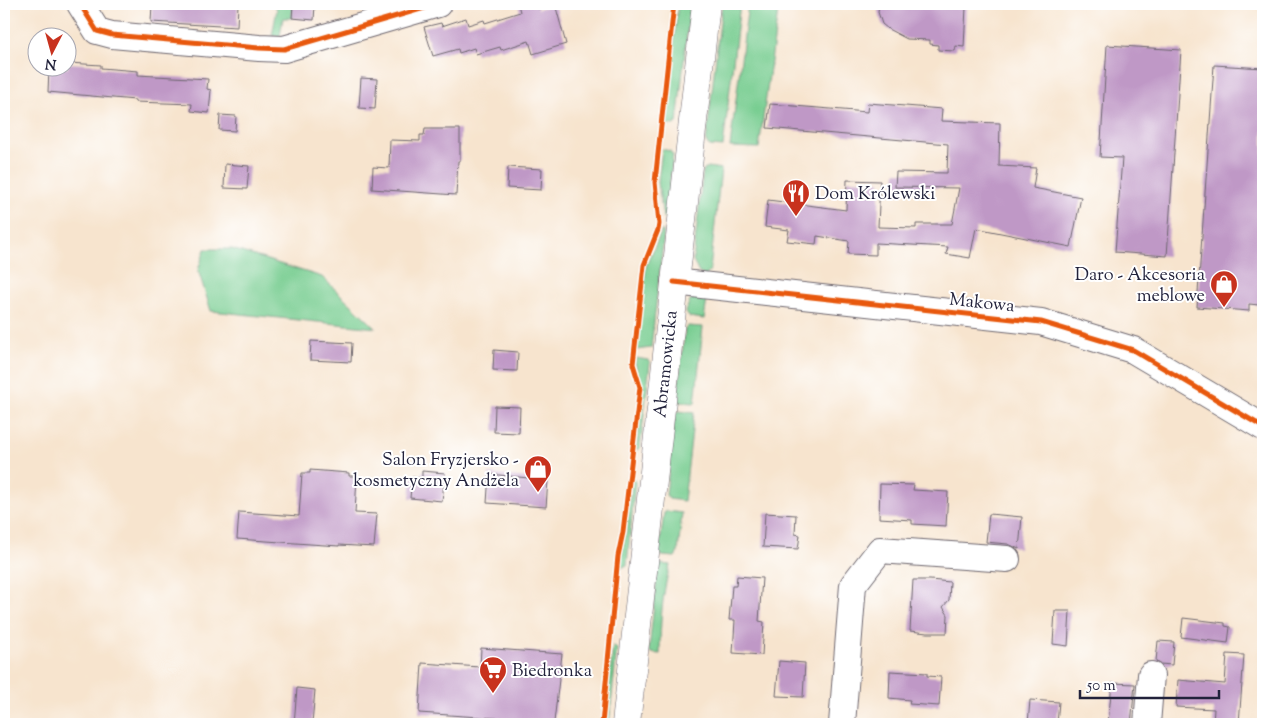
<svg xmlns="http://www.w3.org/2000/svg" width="1267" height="728" font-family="'Sorts Mill Goudy',serif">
  <rect width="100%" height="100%" fill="#fff"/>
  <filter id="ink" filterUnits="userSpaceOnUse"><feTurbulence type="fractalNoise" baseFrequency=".02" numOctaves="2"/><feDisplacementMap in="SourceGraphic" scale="10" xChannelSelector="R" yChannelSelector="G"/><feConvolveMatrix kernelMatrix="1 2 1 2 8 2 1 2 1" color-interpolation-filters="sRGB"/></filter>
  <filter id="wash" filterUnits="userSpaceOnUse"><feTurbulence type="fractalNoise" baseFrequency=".0096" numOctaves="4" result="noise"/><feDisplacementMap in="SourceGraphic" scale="20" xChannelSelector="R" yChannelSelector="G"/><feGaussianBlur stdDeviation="1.12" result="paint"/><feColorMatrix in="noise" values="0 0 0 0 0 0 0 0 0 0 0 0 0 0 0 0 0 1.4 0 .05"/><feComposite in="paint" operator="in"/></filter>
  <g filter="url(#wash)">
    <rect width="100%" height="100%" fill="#f7e4ce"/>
    <g fill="#78cd91" stroke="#4d7866">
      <polygon points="273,4 293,4 292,18 283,18 280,36 272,36 277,9"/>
      <polygon points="678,4 689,4 690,7 677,123 674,125 665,124"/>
      <polygon points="722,4 740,4 723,147 710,146 706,143"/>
      <polygon points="748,4 779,4 759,148 730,147"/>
      <polygon points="662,149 670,151 673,155 666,215 663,218 658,182"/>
      <polygon points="708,167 721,169 710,270 706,276 699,273 693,261 703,171"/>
      <polygon points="662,230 664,234 651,348 636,350 646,266"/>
      <polygon points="205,249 232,249 322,277 376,328 211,311 198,270"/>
      <path d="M705,294L707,300L704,319L689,317L686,313C688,300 692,297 705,294Z"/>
      <polygon points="688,326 703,327 695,403 679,402 677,398 685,329"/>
      <polygon points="636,358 648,360 650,363 640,448 636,450 642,387 635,363"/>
      <polygon points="679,411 694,413 684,501 669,499 666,495 675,413"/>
      <polygon points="632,479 634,479 635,483 627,565 619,569 626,532"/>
      <polygon points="667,511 682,513 678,552 675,557 662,556 659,552 664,513"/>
      <path d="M661,564L670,565C662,595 660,623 660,654L651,653L649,650L658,567Z"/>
      <polygon points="613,645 617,649 609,724 605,724"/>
    </g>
    <g id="blocks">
      <g fill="#bf98c6">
        <polygon points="152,4 238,4 237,27 151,22"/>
        <polygon points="293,4 315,4 314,20 292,18"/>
        <polygon points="518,4 537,4 538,9 555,4 566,44 533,54 529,41 501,50 500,47 476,54 474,48 459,53 458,49 433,56 424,27 441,23 442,26 466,18 468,25 484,20 485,23 520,12"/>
        <polygon points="879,4 953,4 953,7 966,7 964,47 956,46 955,51 938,50 938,45 930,44 930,40 907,39 888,29 882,24 878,12"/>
        <polygon points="1107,45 1181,50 1167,256 1115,252 1122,158 1100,157"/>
        <polygon points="68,63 101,65 101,68 138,71 138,75 208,79 207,89 211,90 209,113 191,111 192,104 135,102 135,100 48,92 49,68 68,68"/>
        <polygon points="1214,65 1263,68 1263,244 1259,305 1249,304 1249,311 1197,307"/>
        <polygon points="361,78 377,79 375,109 359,108"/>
        <polygon points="868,103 942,109 941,121 1000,123 999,166 1036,168 1033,188 1081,197 1071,247 976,228 970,258 946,254 948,247 876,243 876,255 848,254 849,241 817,236 816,244 787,241 789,230 765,227 768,200 846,210 847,180 880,181 878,227 916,228 916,224 952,224 959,188 895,187 896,172 947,173 948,144 767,128 770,104 867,112"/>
        <polygon points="220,115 236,116 235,131 219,130"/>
        <polygon points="425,129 460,129 460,161 458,161 456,195 372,189 373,167 389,168 390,140 420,141 420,135 424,135"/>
        <polygon points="225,164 249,166 247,189 224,188"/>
        <polygon points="508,167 542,169 541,190 507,188"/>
        <polygon points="311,341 352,343 351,362 310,360"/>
        <polygon points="494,350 518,352 517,371 493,370"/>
        <polygon points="495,406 520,407 519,433 494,432"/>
        <polygon points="310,470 349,473 349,476 357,476 355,513 377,514 374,547 339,545 339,546 237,539 239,512 299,516 302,473 310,473"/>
        <polygon points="422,471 445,473 442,501 410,498 412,477 422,478"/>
        <polygon points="489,474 548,480 546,507 487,503"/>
        <polygon points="880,484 914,485 913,490 948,492 946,526 912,524 912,520 879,518"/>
        <polygon points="765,513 796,515 795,534 800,535 798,549 763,547"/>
        <polygon points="989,514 1022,517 1019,549 1008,544 986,542"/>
        <polygon points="737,576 762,578 759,621 764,622 762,655 733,653 735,620 729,620 732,586 736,586"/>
        <polygon points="913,580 930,580 950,582 949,600 943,607 948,615 947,633 927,633 910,631"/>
        <polygon points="1055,611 1070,611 1068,646 1053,644"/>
        <polygon points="1183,618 1225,623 1225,626 1230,627 1228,643 1181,637"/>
        <polygon points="1158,641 1174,642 1172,665 1160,664 1156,661"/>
        <polygon points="481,648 562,654 554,722 419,713 422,663 480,667"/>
        <polygon points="1227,654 1244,655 1239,724 1213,724 1214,709 1176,707 1178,680 1225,684"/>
        <polygon points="779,661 805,663 803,697 776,696"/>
        <polygon points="890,671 927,673 927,676 941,677 939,706 909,704 910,700 889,698"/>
        <polygon points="1112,683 1135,684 1131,724 1108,724"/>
        <polygon points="297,688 315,690 312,724 294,724"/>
        <polygon points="1030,700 1059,702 1057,724 1028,724"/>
      </g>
    </g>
  </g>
  <g filter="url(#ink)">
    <use href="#blocks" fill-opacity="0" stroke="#6d666e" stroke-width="1"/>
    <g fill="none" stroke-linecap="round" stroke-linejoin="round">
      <g stroke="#6d666e" stroke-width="28">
        <g id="minor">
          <polyline points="80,4 97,31 112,35 259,48 284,49 438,4"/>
          <polyline points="674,282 1041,322 1133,350 1263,427"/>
          <polyline points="842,724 853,585 880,550 1007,559"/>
          <polyline points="1147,724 1151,675"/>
        </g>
      </g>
      <g stroke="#6d666e" stroke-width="29">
        <polyline id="major" points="626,724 706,4"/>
      </g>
      <use href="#minor" stroke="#fff" stroke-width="26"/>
      <use href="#major" stroke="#fff" stroke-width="28"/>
      <g stroke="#fff" stroke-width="8">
        <g id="cycleway">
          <polyline points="80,4 97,31 112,35 259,48 284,49 438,4"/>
          <polyline points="674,282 1041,322 1133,350 1263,427"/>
          <polyline points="602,724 618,556 623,532 640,387 633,364 644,265 658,230 659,224 655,182 674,4"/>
        </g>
      </g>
      <use href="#cycleway" stroke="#e8590c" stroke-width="5"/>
    </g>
  </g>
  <defs>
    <g id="restaurant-pin" transform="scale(1.4375)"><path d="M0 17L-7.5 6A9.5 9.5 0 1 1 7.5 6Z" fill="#c8321e" stroke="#fff"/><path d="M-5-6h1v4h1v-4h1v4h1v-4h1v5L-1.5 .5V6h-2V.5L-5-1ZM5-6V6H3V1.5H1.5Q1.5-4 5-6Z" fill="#fff"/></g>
    <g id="shop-pin" transform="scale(1.4375)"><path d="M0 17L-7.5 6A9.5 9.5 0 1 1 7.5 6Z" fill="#c8321e" stroke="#fff"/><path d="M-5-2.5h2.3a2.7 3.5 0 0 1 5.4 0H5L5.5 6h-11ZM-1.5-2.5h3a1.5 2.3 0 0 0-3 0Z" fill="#fff"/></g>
    <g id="supermarket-pin" transform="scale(1.4375)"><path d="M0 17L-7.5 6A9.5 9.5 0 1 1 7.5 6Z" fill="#c8321e" stroke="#fff"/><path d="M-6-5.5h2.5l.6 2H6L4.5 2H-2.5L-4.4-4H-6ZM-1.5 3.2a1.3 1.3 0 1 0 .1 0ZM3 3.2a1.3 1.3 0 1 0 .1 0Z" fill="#fff"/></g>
  </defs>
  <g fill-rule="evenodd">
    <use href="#restaurant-pin" x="796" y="193"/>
    <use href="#shop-pin" x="1224" y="284"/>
    <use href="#shop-pin" x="538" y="469"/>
    <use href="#supermarket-pin" x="493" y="670"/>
  </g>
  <g text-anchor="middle" stroke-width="4" stroke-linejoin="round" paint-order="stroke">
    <g font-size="18" fill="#22223b" stroke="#fff" text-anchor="start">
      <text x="815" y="199">Dom Królewski</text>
      <text x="1205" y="280" text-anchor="end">Daro - Akcesoria<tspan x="1205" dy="21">meblowe</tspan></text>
      <text x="519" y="465" text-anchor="end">Salon Fryzjersko -<tspan x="519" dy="21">kosmetyczny Andżela</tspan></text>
      <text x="512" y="676">Biedronka</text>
    </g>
    <g font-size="18" fill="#22223b" stroke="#fff">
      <text transform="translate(982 302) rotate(6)" y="6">Makowa</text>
      <text transform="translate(665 364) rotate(-84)" y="6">Abramowicka</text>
    </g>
  </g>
  <rect width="1267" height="728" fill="none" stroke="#fff" stroke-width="20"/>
  <g transform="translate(52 52) rotate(186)"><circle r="24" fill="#ffffff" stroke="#a7a7b1"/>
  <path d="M0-4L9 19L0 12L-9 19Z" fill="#c8321e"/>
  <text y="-8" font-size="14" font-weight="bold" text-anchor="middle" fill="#22223b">N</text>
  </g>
  <path d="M1080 690v8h139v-8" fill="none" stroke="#22223b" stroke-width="2.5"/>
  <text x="1087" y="690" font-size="15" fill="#22223b" stroke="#ffffff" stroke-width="4" paint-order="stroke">50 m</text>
</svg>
